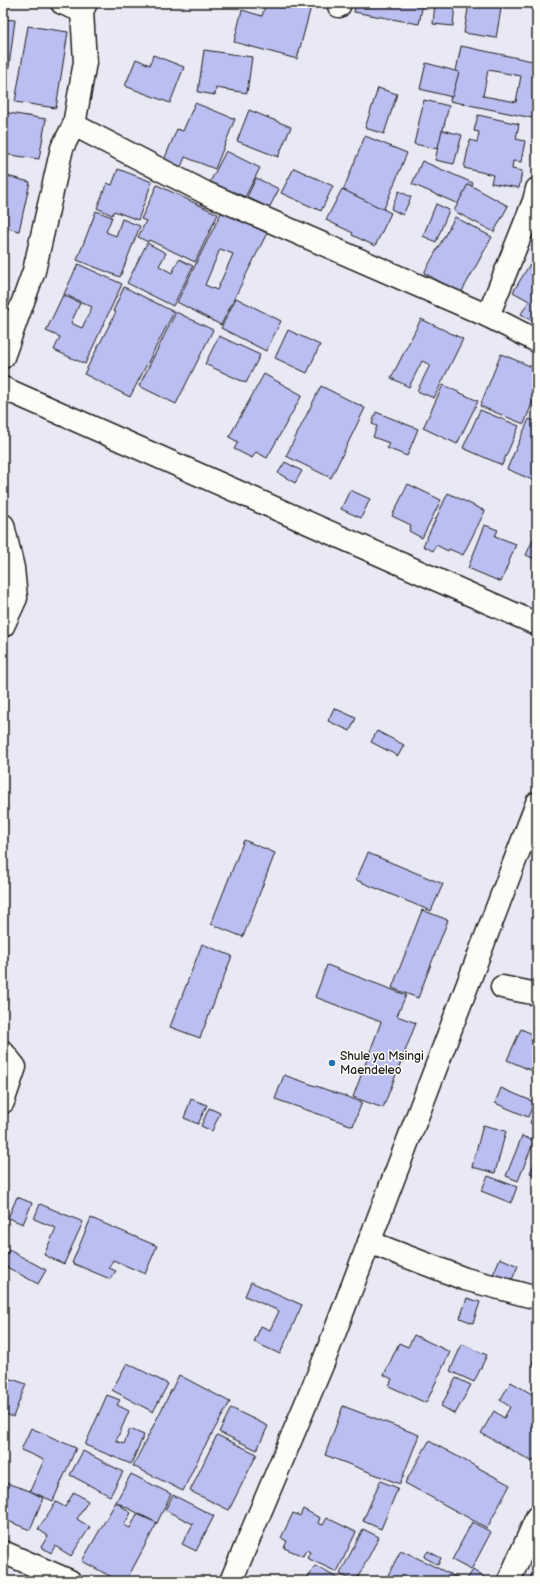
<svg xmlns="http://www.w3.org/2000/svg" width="540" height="1584" font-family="'Balsamiq Sans',sans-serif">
  <rect width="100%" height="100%" fill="#e9e9f5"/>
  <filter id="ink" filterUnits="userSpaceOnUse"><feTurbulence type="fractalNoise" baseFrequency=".025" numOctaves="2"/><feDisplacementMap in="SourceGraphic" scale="8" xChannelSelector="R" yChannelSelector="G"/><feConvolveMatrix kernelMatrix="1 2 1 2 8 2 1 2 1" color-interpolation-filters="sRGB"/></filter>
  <g filter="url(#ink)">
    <g fill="#babef0" stroke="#1c1c1c" fill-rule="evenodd">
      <polygon points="266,3 312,3 297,59 234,42 242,10 262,16"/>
      <polygon points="356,3 423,3 419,24 354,12"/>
      <polygon points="435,3 455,4 453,26 433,24"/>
      <polygon points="469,3 502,3 496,38 464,33"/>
      <polygon points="3,19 15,20 7,82 3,82"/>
      <polygon points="28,26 68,32 56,108 15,102"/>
      <path d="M461,46L537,62V119L450,101ZM488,70L521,76L516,102L483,96Z"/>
      <polygon points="204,50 252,57 247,93 216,88 215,95 198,92"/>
      <polygon points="153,55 184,67 170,103 125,86 136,59 150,65"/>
      <polygon points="426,63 459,72 452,97 420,89"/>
      <polygon points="378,88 397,94 384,134 365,128"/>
      <polygon points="424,100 449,106 438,149 414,144"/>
      <polygon points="195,103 235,119 215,169 185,157 181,167 164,160 177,129 183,131"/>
      <polygon points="249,110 291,127 278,157 237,141"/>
      <polygon points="3,112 46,119 39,159 3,154"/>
      <polygon points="478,115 519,124 516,139 525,141 521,162 513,161 512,169 522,171 519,188 491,183 493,175 464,168 470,140 477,142 479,132 474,131"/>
      <polygon points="442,130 462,135 454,164 435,160"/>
      <polygon points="365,136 407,153 383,211 342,193"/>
      <polygon points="226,151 260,168 242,203 208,186"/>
      <polygon points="422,161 473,183 463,206 412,184"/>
      <polygon points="294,168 333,186 321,211 281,193"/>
      <polygon points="118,169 152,182 138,220 114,211 112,215 97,208 107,183 112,185"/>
      <polygon points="3,172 8,173 7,176 30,182 19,231 3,227"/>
      <polygon points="256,178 279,189 269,208 247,197"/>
      <polygon points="468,184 508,206 494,232 454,211"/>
      <polygon points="157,185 218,214 195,262 149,240 148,242 138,237 146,221 141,219"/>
      <polygon points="342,189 391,213 375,246 352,235 353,233 326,220"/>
      <polygon points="399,191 411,197 403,215 391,209"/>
      <polygon points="436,204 449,210 436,242 423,236"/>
      <polygon points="96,211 112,217 106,232 116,236 122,219 140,226 120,277 77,260"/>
      <path d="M222,211L267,233L221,325L177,302ZM220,249L233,254L217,290L205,285Z"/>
      <polygon points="455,217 492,237 461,293 424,273"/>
      <polygon points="147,243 166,253 159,266 172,273 179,259 193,266 173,306 127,283"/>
      <polygon points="78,264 122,284 85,364 54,350 60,337 46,331 63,295 80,303 71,323 82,328 92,307 64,294"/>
      <polygon points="530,264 537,268 537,324 521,314 529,301 513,292"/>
      <polygon points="124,287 174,312 130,397 84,374 116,312 113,311"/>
      <polygon points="236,298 281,321 266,351 221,328"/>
      <polygon points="176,312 213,330 176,404 139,386"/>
      <polygon points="421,319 463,339 434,398 417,391 430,365 422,361 409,387 391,378"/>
      <polygon points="288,330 320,345 307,373 275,358"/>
      <polygon points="219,336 260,355 246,383 205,364"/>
      <polygon points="501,354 537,369 537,391 524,424 480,406"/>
      <polygon points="264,374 302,395 267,458 256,452 252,458 234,449 238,442 229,437"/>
      <polygon points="443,385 478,401 457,444 423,428"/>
      <polygon points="321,386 365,408 331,478 286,456"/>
      <polygon points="480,410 519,426 502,465 463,448"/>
      <polygon points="376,412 418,429 407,456 387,448 389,443 373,437 377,426 372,424"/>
      <polygon points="529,419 537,422 537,482 507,469"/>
      <polygon points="285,462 302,471 295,483 278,473"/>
      <polygon points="408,484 441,500 422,538 409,531 411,525 392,516"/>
      <polygon points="350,490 370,499 361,518 341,509"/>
      <polygon points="448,493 485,511 463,555 449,549 448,551 436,545 433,551 423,546"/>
      <polygon points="485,525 498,530 495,536 516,544 501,582 468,568"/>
      <polygon points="537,531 537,560 526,555"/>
      <polygon points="334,708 356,718 350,731 328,721"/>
      <polygon points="377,731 404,745 398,756 371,742"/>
      <polygon points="244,840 275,853 243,937 211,924"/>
      <polygon points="368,853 443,884 431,911 356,880"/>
      <polygon points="422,910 448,920 418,998 392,988"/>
      <polygon points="202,944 232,956 200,1038 170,1027"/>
      <polygon points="327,965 406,995 397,1016 416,1023 383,1108 353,1097 381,1022 315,997"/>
      <polygon points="521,1029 537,1036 537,1073 507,1060"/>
      <polygon points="284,1075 362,1102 353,1126 275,1099"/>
      <polygon points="501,1088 534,1102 528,1117 495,1103"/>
      <polygon points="191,1099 207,1105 198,1124 184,1118"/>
      <polygon points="537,1106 537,1126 530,1123"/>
      <polygon points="209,1108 220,1113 212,1131 201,1126"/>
      <polygon points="483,1125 506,1131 495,1173 472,1167"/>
      <polygon points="522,1136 534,1141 518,1181 506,1176"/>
      <polygon points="537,1157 537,1176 530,1173"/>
      <polygon points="488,1176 517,1187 511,1203 481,1191"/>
      <polygon points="17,1197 32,1203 23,1224 8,1218"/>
      <polygon points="40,1204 83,1222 64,1264 44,1255 56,1228 34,1219"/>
      <polygon points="91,1218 157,1246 145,1274 113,1260 109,1268 116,1271 110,1279 72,1263"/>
      <polygon points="9,1250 46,1270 38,1284 3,1265 3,1261"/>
      <polygon points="500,1258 518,1266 510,1284 492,1277"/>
      <polygon points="251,1282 302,1305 280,1354 254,1342 261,1326 270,1330 279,1311 245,1296"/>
      <polygon points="467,1298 480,1302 473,1323 460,1318"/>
      <polygon points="414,1335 450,1352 426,1403 389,1386 392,1379 384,1375 399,1343 408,1347"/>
      <polygon points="462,1344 487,1355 474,1382 450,1371"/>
      <polygon points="537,1352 537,1368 532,1365"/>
      <polygon points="127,1363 168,1384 153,1412 112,1390"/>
      <polygon points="179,1375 230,1402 201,1453 183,1491 133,1466"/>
      <polygon points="3,1376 26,1384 13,1417 3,1413"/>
      <polygon points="456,1378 471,1385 455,1414 441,1406"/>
      <polygon points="511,1382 537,1397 537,1455 533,1462 481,1433 494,1411 504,1418 510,1407 500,1400"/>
      <polygon points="107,1395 120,1400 117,1405 129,1411 116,1441 124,1444 130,1429 144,1435 131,1464 85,1445"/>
      <polygon points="343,1406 419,1435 400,1484 325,1455"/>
      <polygon points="231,1408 268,1426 257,1450 219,1432"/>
      <polygon points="31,1428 76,1448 53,1501 30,1491 44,1460 21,1450"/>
      <polygon points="217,1435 257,1454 229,1510 190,1491"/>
      <polygon points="429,1441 510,1485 487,1528 405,1483"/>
      <polygon points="83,1451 123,1472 110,1496 70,1475"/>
      <polygon points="131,1474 171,1494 157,1523 116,1502"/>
      <polygon points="380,1481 398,1488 381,1529 363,1521"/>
      <polygon points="6,1483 30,1491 43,1498 30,1530 3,1519 3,1491"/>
      <polygon points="74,1492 88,1501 77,1519 90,1527 71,1556 55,1546 51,1553 41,1547 48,1536 38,1529 56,1502 65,1507"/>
      <polygon points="173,1495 214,1516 196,1551 182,1544 193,1524 165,1510"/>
      <polygon points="116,1502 131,1513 124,1525 130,1528 137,1514 157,1523 126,1581 119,1581 82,1561"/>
      <polygon points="303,1509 320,1518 318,1523 323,1525 327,1518 356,1532 337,1572 307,1558 310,1552 306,1550 303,1556 284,1548 287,1541 281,1538 293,1513 300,1516"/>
      <polygon points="472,1522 491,1532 471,1570 452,1560"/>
      <polygon points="363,1529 379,1537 356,1581 354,1581 340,1574"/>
      <polygon points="401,1550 464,1581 385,1581"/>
      <polygon points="428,1551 441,1558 438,1565 424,1557"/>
      <polygon points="537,1563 537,1581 529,1581"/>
      <polygon points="315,1566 343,1581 313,1581 308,1578"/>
      <polygon points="473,1570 485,1578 484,1581 471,1581 467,1579"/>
    </g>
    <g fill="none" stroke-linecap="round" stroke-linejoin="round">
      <g stroke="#1c1c1c" stroke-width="25">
        <g id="minor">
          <polyline points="62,3 82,11"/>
          <polyline points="339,6 340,3"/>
          <polyline points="74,125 206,193 488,316 537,341"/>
          <polyline points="488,316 534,201 537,189"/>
          <polyline points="3,357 34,271 62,148 74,125 85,62 82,11 86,3"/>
          <polyline points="3,388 537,624"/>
          <polyline points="3,525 13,568 16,598 3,626"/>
          <polyline points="502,987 537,994"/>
          <polyline points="3,1052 15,1067 3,1102"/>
          <polyline points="369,1242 465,1279 537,1298"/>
          <polyline points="3,1552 70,1581"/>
          <polyline points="231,1581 323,1363 537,803"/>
          <polyline points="509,1581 537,1517"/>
        </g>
      </g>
      <use href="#minor" stroke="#fdfcf7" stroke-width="22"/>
    </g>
  </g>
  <circle fill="#1f6fb2" stroke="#fdfcf7" stroke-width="1.5" cx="332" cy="1063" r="4"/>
  <g text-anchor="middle" stroke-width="3" stroke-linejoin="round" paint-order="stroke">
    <g font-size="12" fill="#1c1c1c" stroke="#fdfcf7" text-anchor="start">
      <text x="340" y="1060">Shule ya Msingi<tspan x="340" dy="14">Maendeleo</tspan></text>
    </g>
  </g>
  <rect width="540" height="1584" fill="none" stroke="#fdfcf7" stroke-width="16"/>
  <rect x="8" y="8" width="524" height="1568" fill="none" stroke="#1c1c1c" stroke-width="1.5" filter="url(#ink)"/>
</svg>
